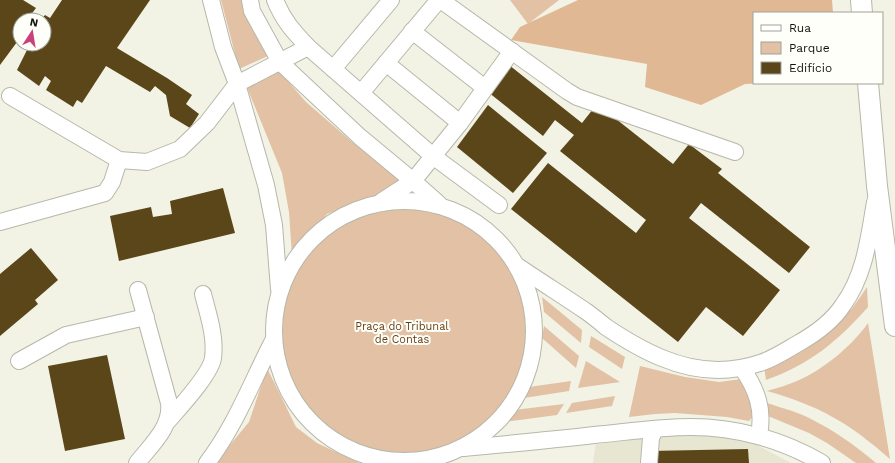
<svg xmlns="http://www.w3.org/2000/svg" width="895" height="463" font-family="'Work Sans',sans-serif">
  <rect width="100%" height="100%" fill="#f2f2e5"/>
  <polygon fill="#e6e6d1" points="692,433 724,438 755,444 791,463 593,463 596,442 629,440"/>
  <g fill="#e2c1a4">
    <polygon points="221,0 241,0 249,20 270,55 239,69"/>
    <polygon points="510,0 559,0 528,24"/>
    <polygon points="279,71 306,102 351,141 409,187 368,199 327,214 292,256 289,212 282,173 246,85"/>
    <circle cx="404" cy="331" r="130"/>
    <path d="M867,287L868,307C838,341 809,365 766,380L764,367C809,355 843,325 867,287Z"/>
    <polygon points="542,297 582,330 581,343 544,312"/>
    <path d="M868,323L890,459C849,423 820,406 767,391C777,388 788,385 797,381C823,370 853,345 868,323Z"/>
    <polygon points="544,326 579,356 576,368 542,338"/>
    <polygon points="591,336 625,357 622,369 589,347"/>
    <polygon points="586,361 620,382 578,388"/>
    <polygon points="640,366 685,377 719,382 742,379 750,388 754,415 749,421 727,417 675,413 655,414 629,417"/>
    <polygon points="267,368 296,427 317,443 359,463 215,463 249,422"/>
    <polygon points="571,381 569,391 524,398 529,387"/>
    <polygon points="615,396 612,406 566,413 572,403"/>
    <path d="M767,403C782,408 798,412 811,419C835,431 856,446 876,463H856L827,443L809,433L768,416Z"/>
    <polygon points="564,404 557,415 504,422 514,410"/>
  </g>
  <polygon fill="#e0b894" points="578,0 832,0 833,13 754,13 754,83 774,83 745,84 701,105 645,87 647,64 511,40 520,27"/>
  <g fill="#5a4619">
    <polygon points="0,0 23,0 36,8 30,16 36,20 20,20 20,38 0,65"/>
    <polygon points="62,0 150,0 117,48 167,78 192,95 186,104 199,114 190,128 170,116 166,95 155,86 150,92 106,66 82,103 77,100 73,107 46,90 51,81 45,76 39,86 17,70 30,44 44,44 44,20 41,20 45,15 50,18"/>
    <polygon points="509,65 582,123 597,104 673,164 689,144 722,169 718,173 810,247 789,273 701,203 689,218 780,290 743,336 706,307 678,342 511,209 548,163 636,233 646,220 560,151 574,135 555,120 543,136 488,92"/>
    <polygon points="488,105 547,153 513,193 457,147"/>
    <polygon points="223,188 235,233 119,261 110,216 151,207 153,217 172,214 170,201"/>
    <polygon points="31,248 58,280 35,300 38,304 0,336 0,274"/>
    <polygon points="107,355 125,439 65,451 48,366"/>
    <polygon points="748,449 749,463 650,463 650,451"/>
  </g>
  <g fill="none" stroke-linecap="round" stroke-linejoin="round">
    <g stroke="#b7b7aa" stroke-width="18">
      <g id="minor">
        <polyline points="211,0 223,47 237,84 266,185 274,225 279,289"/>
        <polyline points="250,0 252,11 280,62 360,137 413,181 439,204"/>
        <path d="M275,0C283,20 293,31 308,47L434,157L499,205"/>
        <polyline points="412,31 485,88"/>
        <polyline points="386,63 460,123"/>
        <polyline points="333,69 391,0"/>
        <polyline points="361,93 437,2 442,1 567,91 577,97 735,152"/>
        <polyline points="10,96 119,160 147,162 180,149 207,123 237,84 308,47"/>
        <circle cx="404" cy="331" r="130"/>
        <polyline points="382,201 413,181 460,123 512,51"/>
        <polyline points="0,222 105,193 112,182 119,160"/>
        <path d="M519,267C541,282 565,297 587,312C594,317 600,322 606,327C624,339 642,350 662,358C693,371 727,374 760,363C773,359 785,351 797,344C815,334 832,322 843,305C865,275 869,237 875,202"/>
        <polyline points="19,361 66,335 146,317"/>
        <path d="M742,368C757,390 764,409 759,435"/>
        <path d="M168,421C179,408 211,374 213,358C216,337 208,314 203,294"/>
        <path d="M464,448C507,444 551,440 594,435C626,432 659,427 691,427C737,427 783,440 822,463"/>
        <path d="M137,463C151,445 172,427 169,403L138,290"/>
        <path d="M207,463C236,425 252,381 274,339"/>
        <polyline points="649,463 651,438 655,429"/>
      </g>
    </g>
    <g stroke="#b7b7aa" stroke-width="22">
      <g id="major">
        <polyline points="861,0 862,13"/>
        <polyline points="868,83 877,186 895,326"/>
      </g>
    </g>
    <use href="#minor" stroke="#fff" stroke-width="16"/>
    <use href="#major" stroke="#fff" stroke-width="20"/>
  </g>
  <g text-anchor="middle" stroke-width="4" stroke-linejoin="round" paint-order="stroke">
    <g font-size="11" fill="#663f15" stroke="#fffffa">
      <text x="402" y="330">Praça do Tribunal<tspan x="402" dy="13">de Contas</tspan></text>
    </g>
  </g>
  <rect x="753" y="12" width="130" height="72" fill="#fffffa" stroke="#a1a19c"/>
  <rect x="761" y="25" width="20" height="6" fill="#ffffff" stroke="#a1a19c"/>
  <text x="789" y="32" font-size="12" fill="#141410">Rua</text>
  <rect x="761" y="42" width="20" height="12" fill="#e2c1a4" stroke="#a1a19c"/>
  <text x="789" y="52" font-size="12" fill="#141410">Parque</text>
  <rect x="761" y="62" width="20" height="12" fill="#5a4619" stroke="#a1a19c"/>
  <text x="789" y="72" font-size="12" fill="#141410">Edifício</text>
  <g transform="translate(32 32) rotate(12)"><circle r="19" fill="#fffffa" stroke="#a1a19c"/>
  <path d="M0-3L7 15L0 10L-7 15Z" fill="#ca4078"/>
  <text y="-6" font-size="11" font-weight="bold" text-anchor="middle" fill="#141410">N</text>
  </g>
</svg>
